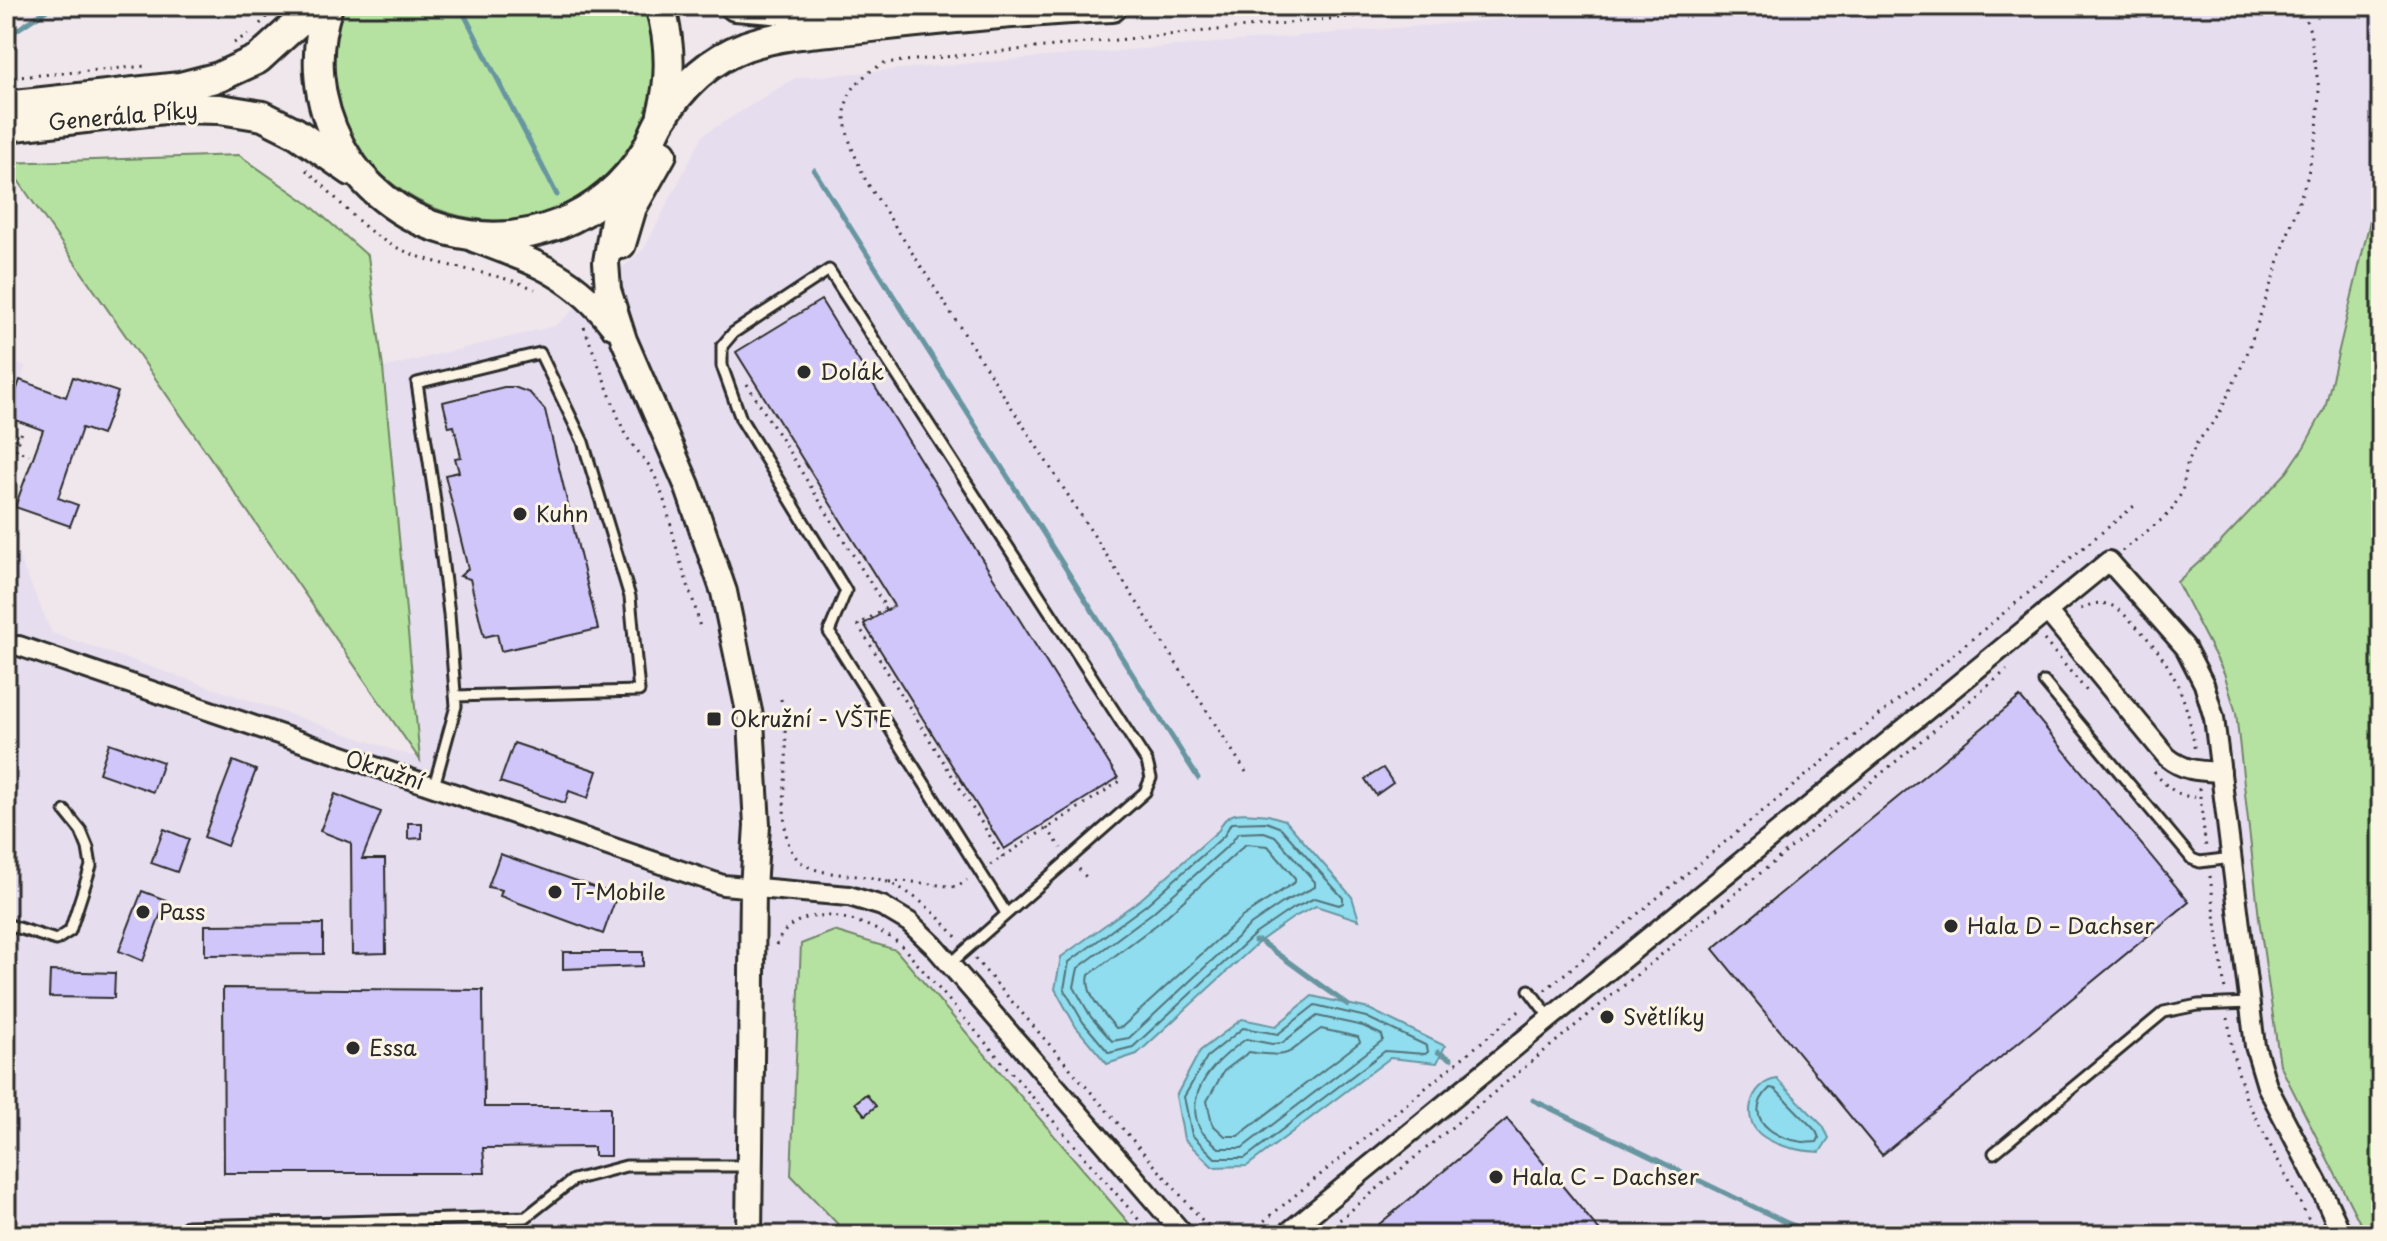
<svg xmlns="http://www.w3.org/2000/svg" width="2387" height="1241" font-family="'Playpen Sans',sans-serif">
  <rect width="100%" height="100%" fill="#efe7eb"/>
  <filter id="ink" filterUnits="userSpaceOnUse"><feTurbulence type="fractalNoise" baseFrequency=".0125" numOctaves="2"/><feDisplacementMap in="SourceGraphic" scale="16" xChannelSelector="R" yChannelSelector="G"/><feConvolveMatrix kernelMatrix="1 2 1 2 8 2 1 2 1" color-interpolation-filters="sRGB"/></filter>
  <g filter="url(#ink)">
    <g fill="#e6ddef">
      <polygon points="1660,6 2381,6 2381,1235 6,1235 6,528 52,633 420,759 383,368 555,326 644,249 703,135 795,78"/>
      <polygon points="6,360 25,366 6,435"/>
    </g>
    <g fill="#b5e2a1" stroke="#708666" stroke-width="2">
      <path d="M340,6H646C652,28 657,49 655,72C650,147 585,215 509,220C422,226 338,162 332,72C331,49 335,28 340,6Z"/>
      <polygon points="239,155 309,204 368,256 383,368 420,760 6,163"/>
      <polygon points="2381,175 2381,1235 2366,1235 2280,1065 2259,918 2236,713 2224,673 2177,582 2216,547 2287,472 2304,447 2325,408"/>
      <polygon points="834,931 896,950 1139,1235 848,1235 791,1175 801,944"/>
    </g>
    <g fill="#8fddee" stroke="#6796a0" stroke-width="2">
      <path d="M1268,815L1285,820L1352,897L1359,920L1316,906L1294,917L1260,941L1137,1054L1107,1064L1076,1027L1055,989L1061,957L1141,899L1219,830C1227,807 1247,814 1268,815Z"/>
      <polygon points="1312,996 1369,1009 1445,1046 1437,1063 1390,1058 1247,1166 1213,1167 1184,1139 1176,1096 1200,1051 1242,1019 1276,1026"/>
      <path d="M1777,1079L1823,1126L1829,1138L1820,1152C1803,1151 1779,1147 1764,1137C1739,1122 1750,1082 1777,1079Z"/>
    </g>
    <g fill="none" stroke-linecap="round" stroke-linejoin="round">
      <g stroke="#537279" stroke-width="2">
        <polygon points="1266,822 1281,828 1343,898 1343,903 1339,905 1315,898 1290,910 1255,934 1133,1047 1109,1053 1083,1022 1064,989 1069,962 1146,905 1224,836 1231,823"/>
        <polygon points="1264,832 1275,836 1315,882 1315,887 1284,902 1249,926 1129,1038 1112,1041 1091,1017 1074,987 1078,968 1152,913 1231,843 1238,833"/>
        <path d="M1246,844L1268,846L1295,878V882L1242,917L1122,1027L1116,1028C1104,1014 1084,994 1089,975L1160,922Z"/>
        <polygon points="1315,1005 1366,1017 1427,1046 1428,1052 1425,1054 1385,1051 1245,1158 1215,1158 1192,1135 1184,1097 1207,1057 1243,1028 1278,1034"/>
        <path d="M1317,1016L1363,1026L1382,1035L1383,1040L1242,1148H1219C1214,1143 1204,1136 1200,1129C1182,1091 1218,1059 1246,1039L1272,1044L1282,1043Z"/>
        <path d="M1321,1029L1358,1037L1360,1042L1238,1136H1225L1212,1124L1207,1101L1224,1071L1249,1052C1297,1059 1284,1053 1321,1029Z"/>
        <path d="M1770,1088L1775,1089L1816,1131L1819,1138L1817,1142C1787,1146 1735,1122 1770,1088Z"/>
      </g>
      <g stroke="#6796a0" stroke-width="5">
        <polyline points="460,6 557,195"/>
        <polyline points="6,37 53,6"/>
        <polyline points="814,170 1198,778"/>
        <polyline points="1255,941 1260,941 1348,1005"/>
        <polyline points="1438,1052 1451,1059"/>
        <polyline points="1533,1100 1785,1222 1820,1235"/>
        <polyline points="1780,1235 1785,1222"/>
      </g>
    </g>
    <g fill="#d0c6f9" stroke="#2b2b2b" stroke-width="2">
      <polygon points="821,300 1118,778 1004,849 864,624 894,606 736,352"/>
      <polygon points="73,377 118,392 102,435 82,428 58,498 78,505 70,526 15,507 43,430 7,417 20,380 66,397"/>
      <polygon points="504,387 514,387 530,393 545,410 598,629 501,651 497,634 484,637 470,579 460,576 468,569 445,475 459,472 455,458 461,457 454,426 449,427 443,402"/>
      <polygon points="2020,697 2189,902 1882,1155 1713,949"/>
      <polygon points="109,743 163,762 153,792 99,773"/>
      <polygon points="514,743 597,771 588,798 569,791 565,803 500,782"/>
      <polygon points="233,761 256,770 227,846 204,837"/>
      <polygon points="1383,768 1393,783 1376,795 1365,779"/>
      <polygon points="335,794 381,812 362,859 385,859 386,953 352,954 351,843 320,831"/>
      <polygon points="408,823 422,823 422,838 408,839"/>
      <polygon points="164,829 189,839 177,872 151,863"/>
      <polygon points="500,854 617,895 603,934 500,896 502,890 488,887"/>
      <polygon points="142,891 166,900 143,961 119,951"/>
      <polygon points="323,924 323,954 205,955 205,925"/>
      <polygon points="563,952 643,952 643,966 563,969"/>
      <polygon points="50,971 115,973 114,998 49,997"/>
      <polygon points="223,988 483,990 484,1107 610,1107 610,1156 594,1156 594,1147 483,1148 485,1173 224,1173"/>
      <polygon points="866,1094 876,1106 865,1115 855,1103"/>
      <polygon points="1507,1119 1603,1235 1366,1235"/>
    </g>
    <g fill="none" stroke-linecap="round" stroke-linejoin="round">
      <g stroke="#2b2b2b" stroke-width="15">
        <g id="service">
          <polyline points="2044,682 2192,859 2200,862 2232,858"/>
          <polyline points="434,786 456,706 449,614 434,494 417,383 540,353 583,442 630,597 639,691 455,696"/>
          <polyline points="6,924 56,940 70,931 91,866 88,848 81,831 65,811"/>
          <polyline points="950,964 1145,792 1151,778 1147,762 829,270 733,333 722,346 722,366 741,419 846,591 829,632 1006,913"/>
          <polyline points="1529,990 1550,1018"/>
          <polyline points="1994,1153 2164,1012 2198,1005 2250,1003"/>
          <polyline points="187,1226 526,1217 573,1180 626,1166 747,1166"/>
        </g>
      </g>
      <g stroke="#2b2b2b" stroke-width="24">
        <g id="minor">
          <path d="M2047,611L2167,757C2184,771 2199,771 2221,772"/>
          <polyline points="19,646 723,885 849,896 882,906 909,922 934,946 1184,1235"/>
          <polyline points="1285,1235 2109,561 2185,647 2204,684 2214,718 2255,1046 2267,1086 2323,1193 2342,1235"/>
        </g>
      </g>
      <g stroke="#2b2b2b" stroke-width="30">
        <g id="secondary">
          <polyline points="619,184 606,262 608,290 624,340 687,485 724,592 751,721 757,825 753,889 749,1235"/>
          <path d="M474,239C534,262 573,274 613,326"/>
        </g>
      </g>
      <g stroke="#2b2b2b" stroke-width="34">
        <g id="trunk">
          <path d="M328,6C312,53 317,102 340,146C362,187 402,218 446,230C522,251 603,220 645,152C651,142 655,130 661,120C681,87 709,60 746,46C786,32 830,32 871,27C952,18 1031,10 1112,7"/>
          <path d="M660,6C671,43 672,77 662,114"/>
          <polyline points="735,6 799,11 842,6"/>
          <polyline points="6,106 180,87 219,77 258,59 316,6"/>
          <polyline points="6,127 173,108 220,109 263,116 295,132 351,171"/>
          <polyline points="621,244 632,207 662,154"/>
        </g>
      </g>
      <g stroke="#2b2b2b" stroke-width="3" stroke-dasharray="2 6" stroke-linecap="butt">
        <polyline points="260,24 276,6"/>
        <polyline points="234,43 248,34"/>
        <polyline points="6,78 147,66"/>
        <path d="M306,170C333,192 353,221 383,240C430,269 486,268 535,289"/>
        <path d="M584,327L624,432C631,445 642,455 650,467C665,493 671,528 679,557C686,582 696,604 700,629"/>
        <polyline points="747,384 886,608 858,625 1003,857"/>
        <polyline points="6,447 29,455"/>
        <polyline points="16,450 23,428"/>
        <polyline points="2122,551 2170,513 2182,492 2187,465 2196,444 2218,416 2246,357 2307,178 2317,133 2319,89 2310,31 2301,6"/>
        <path d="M2081,609C2094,602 2103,601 2117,608C2166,652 2187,687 2195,753"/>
        <polyline points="2044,640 2090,695"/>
        <path d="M781,699C783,713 785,728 786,742C788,773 779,816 789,845C803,885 861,868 892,884C918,896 939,916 957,938"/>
        <path d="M1246,772L866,181C844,131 826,95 884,63L1459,6"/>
        <path d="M2154,772C2168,788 2178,798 2200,797"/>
        <polyline points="2199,788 2206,848"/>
        <polyline points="1047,828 1061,848"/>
        <polyline points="990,865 1122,780"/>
        <polyline points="1079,869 1086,877"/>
        <polyline points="2210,876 2225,991"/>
        <polyline points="889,882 903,881 957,887 967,880"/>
        <path d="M776,945C798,895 868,919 901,945L1152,1235"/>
        <path d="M975,959L1203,1221C1218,1234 1235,1239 1253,1230L1523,1008"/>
        <polyline points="1545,990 2134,506"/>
        <polyline points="2228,1018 2232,1051 2246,1099 2317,1235"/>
        <polyline points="1321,1235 2007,670"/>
      </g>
      <use href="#service" stroke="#fcf5e5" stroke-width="9"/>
      <use href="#minor" stroke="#fcf5e5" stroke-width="18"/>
      <use href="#secondary" stroke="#fcf5e5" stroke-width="24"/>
      <use href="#trunk" stroke="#fcf5e5" stroke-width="28"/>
    </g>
  </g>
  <g fill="#2b2b2b" stroke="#fcf5e5" stroke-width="3">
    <circle cx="804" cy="372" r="8"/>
    <circle cx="520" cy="514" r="8"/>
    <rect x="706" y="711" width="16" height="16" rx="4"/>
    <circle cx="555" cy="892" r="8"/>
    <circle cx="143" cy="912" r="8"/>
    <circle cx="1951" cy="926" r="8"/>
    <circle cx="1607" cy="1017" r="8"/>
    <circle cx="353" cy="1048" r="8"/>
    <circle cx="1496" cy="1177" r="8"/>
  </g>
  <g text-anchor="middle" stroke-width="6" stroke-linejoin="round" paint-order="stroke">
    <g font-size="22" fill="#2b2b2b" stroke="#fcf5e5">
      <text transform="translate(123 116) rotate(-5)" y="8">Generála Píky</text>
      <text transform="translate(385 770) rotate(18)" y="8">Okružní</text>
    </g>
    <g font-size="22" fill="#2b2b2b" stroke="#fcf5e5" text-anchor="start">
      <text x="820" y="380">Dolák</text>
      <text x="536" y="522">Kuhn</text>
      <text x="730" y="727">Okružní - VŠTE</text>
      <text x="571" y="900">T-Mobile</text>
      <text x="159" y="920">Pass</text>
      <text x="1967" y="934">Hala D – Dachser</text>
      <text x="1623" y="1025">Světlíky</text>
      <text x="369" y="1056">Essa</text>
      <text x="1512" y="1185">Hala C – Dachser</text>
    </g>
  </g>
  <rect width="2387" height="1241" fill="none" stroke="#fcf5e5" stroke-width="32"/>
  <rect x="16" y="16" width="2355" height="1209" fill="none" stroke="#2b2b2b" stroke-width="3" filter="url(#ink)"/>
</svg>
